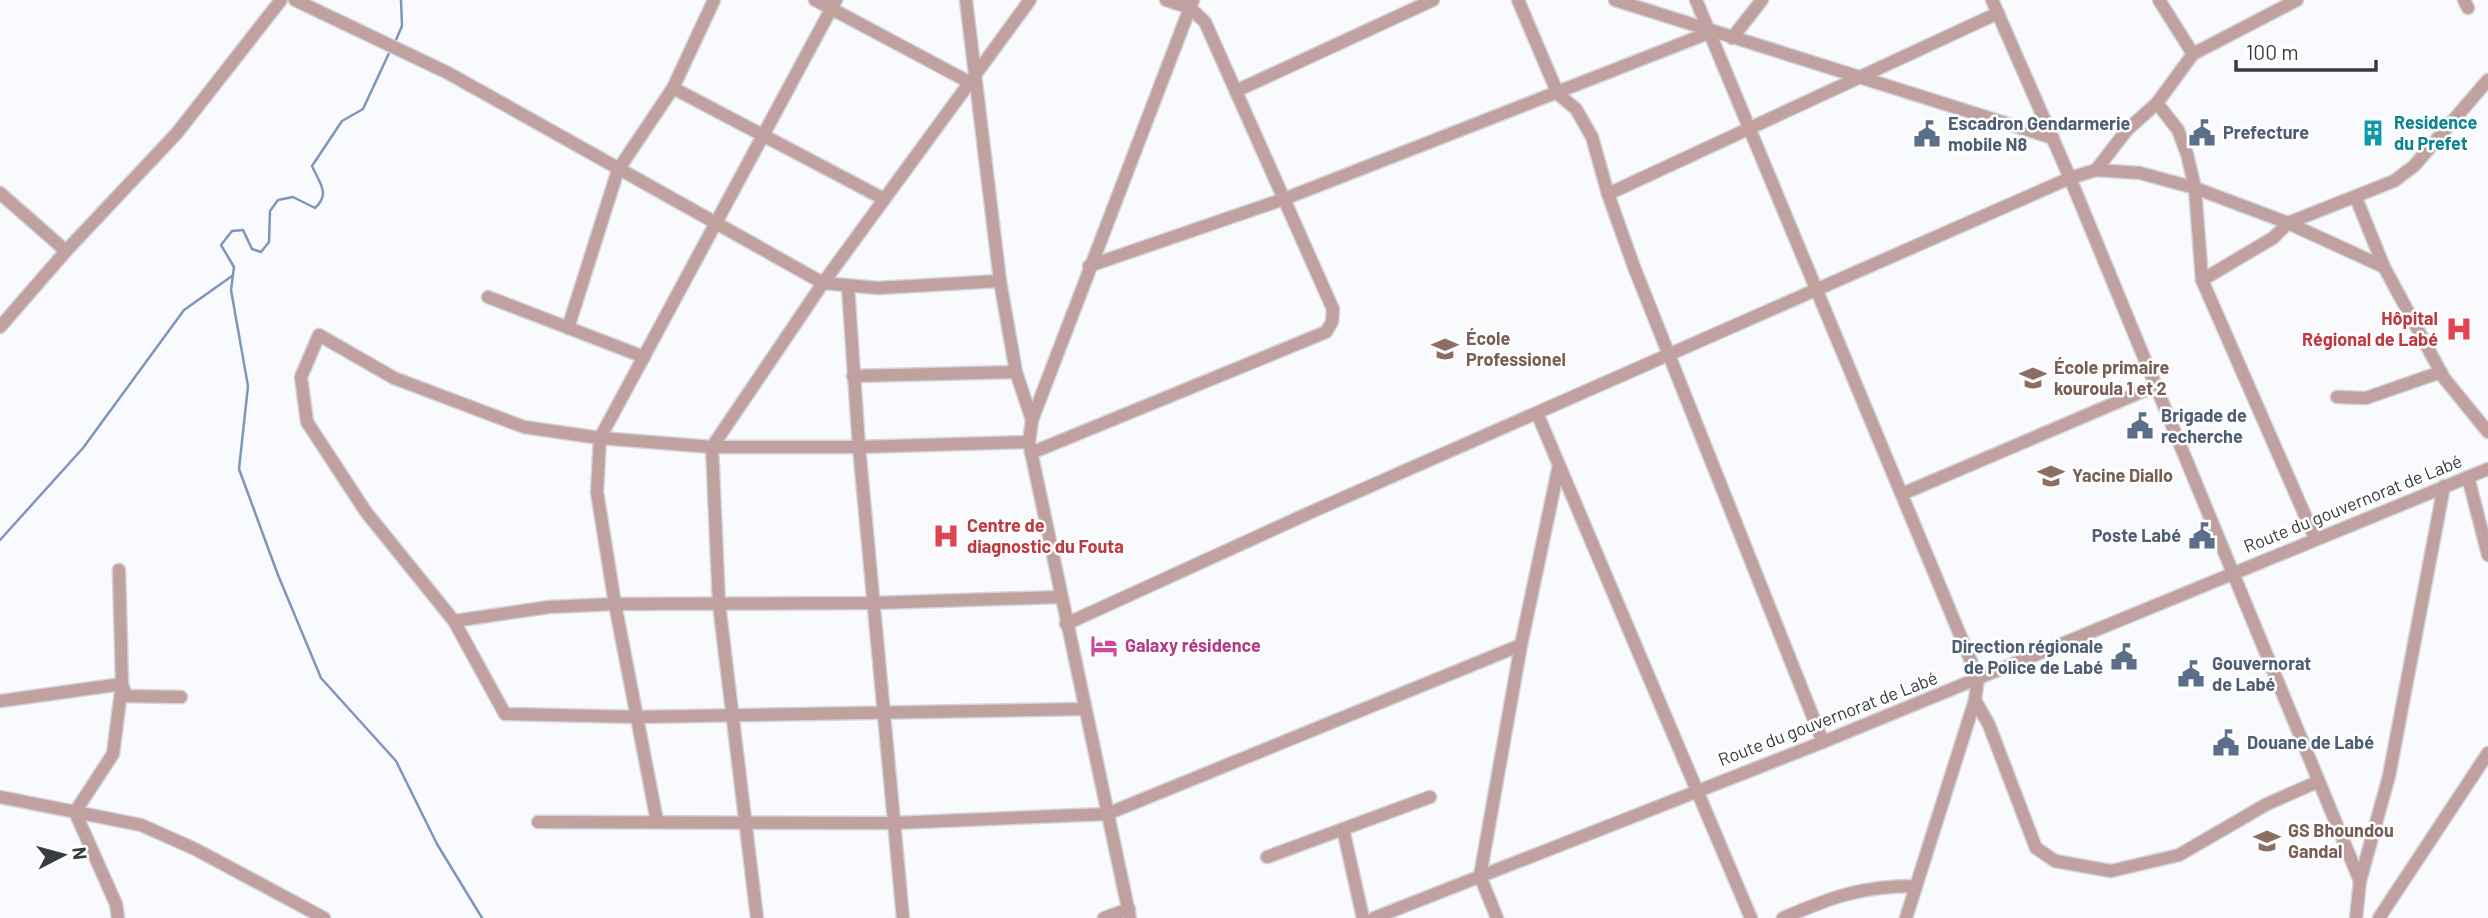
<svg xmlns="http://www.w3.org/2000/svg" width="2488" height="918" font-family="Barlow,sans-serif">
  <rect width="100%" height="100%" fill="#f8fafe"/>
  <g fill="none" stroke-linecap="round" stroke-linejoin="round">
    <g stroke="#7d96ba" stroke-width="2.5">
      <polyline points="395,42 402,26 401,0"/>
      <path d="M390,51L363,109L342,121L312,166C319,182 331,194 315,208L293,197L278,200L270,211L269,242L261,252L252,249L243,230L232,231L221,245L234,267L231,290L248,386L239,469L278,575L321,678L396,761L437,844L482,918"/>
      <polyline points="0,540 83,448 184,310 232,276"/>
    </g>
    <g stroke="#d2d4d8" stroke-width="15">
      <g id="minor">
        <polyline points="295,0 448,73 823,283 878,288 1000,281"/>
        <polyline points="815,0 969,82"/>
        <polyline points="966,0 1000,281 1016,372 1032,420"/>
        <polyline points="1518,0 1558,94 1576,109 1592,137 1608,194 1634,267 1823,742"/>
        <polyline points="1615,0 2053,138"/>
        <polyline points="1696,0 1978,678 1975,700 1906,918"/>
        <polyline points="1992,0 2070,178 2360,881"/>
        <polyline points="2159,0 2193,54"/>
        <polyline points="2297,0 2193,54 2157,103 2178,130 2187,154 2195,188 2202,280 2315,538"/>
        <polyline points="2464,0 2468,8"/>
        <polyline points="1732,38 1762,0"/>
        <polyline points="673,88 884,199"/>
        <polyline points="1236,91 1433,0"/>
        <polyline points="2096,170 2127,130 2157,103"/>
        <polyline points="0,193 66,251 177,133 281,0"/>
        <polyline points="1608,194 1998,13"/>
        <polyline points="2356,198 2384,267 2444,378 2488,432"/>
        <polyline points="1089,266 1284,199 1711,32"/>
        <polyline points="2202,280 2273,238 2288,223 2384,267"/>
        <polyline points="848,287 859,447 903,918"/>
        <polyline points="488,297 644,357"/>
        <polyline points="0,327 66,251"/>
        <polyline points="568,328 618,170 673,88 714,0"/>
        <polyline points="853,376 1016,372"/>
        <polyline points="2337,397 2366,398 2441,372"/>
        <polyline points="1537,413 1751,918"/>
        <polyline points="1029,442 859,447 712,447 600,438 524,427 394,378 319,335 301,377 307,422 366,512 454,621 505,714 637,717 1084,709"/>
        <polyline points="1031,453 1326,332 1332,322 1333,309 1205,22 1190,8 1166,0"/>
        <polyline points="2468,477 2488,555"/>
        <polyline points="1902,494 2155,386"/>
        <polyline points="454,621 549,607 615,604 874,603 1060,597"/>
        <polyline points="1066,624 1309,513 2070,178 2096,170 2140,173 2195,188 2288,223 2394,181 2414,166 2488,80"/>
        <polyline points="1975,700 1989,725 2036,848 2055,861 2111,871 2179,855 2267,804 2317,782"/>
        <polyline points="0,701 122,684 126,696 181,697"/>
        <polyline points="0,797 141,825 195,849 324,918"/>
        <polyline points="657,821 615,604 597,492 600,438 836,0"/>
        <polyline points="538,822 894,823 1107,814 1521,645"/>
        <polyline points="1343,829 1363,918"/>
        <polyline points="1267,857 1430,797"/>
        <polyline points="118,918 116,904 75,812 113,754 122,684 119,570"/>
        <polyline points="757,918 719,604 712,447 823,283 1030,0"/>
        <polyline points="1104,918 1129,909"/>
        <polyline points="1130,918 1029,442 1032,420 1193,0"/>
        <polyline points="1374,918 1823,742 2488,469"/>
        <polyline points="1497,918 1480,876 1521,645 1559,465"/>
        <path d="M1783,918C1832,897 1861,886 1916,886"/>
        <polyline points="2356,918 2360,881 2389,776 2444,486"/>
        <polyline points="2379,918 2488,753"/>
      </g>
    </g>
    <use href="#minor" stroke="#c0a1a0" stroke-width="12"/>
  </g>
  <defs>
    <g id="civic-bare" transform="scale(2.1)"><path d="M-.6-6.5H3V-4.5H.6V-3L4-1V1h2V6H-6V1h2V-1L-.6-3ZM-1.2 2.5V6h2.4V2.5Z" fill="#5c6f8a" stroke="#fff" stroke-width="2.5" paint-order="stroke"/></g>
    <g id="building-bare" transform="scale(2.1)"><path d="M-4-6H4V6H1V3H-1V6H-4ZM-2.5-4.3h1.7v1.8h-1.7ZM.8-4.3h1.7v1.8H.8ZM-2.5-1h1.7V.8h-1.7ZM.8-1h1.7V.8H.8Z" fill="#0f9aa8" stroke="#fff" stroke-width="2.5" paint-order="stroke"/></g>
    <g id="hospital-bare" transform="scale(2.1)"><path d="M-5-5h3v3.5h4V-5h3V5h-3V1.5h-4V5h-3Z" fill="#e0444e" stroke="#fff" stroke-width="2.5" paint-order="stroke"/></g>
    <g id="school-bare" transform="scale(2.1)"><path d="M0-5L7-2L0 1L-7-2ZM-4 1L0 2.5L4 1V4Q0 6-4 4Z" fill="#8d6e63" stroke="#fff" stroke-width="2.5" paint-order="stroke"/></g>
    <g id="hotel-bare" transform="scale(2.1)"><path d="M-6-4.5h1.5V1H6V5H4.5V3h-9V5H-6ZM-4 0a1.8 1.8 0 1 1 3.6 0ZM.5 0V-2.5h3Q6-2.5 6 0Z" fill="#d1479c" stroke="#fff" stroke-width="2.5" paint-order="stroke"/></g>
  </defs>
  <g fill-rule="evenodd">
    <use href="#civic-bare" x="2202" y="133"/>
    <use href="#building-bare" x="2373" y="133"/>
    <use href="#civic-bare" x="1927" y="134"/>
    <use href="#hospital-bare" x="2459" y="329"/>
    <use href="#school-bare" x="1445" y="349"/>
    <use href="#school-bare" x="2033" y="378"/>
    <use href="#civic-bare" x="2140" y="426"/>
    <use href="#school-bare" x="2051" y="476"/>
    <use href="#hospital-bare" x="946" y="536"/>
    <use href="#civic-bare" x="2202" y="536"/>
    <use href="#hotel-bare" x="1104" y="646"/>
    <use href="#civic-bare" x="2124" y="657"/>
    <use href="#civic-bare" x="2191" y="674"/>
    <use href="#civic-bare" x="2226" y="743"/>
    <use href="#school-bare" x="2267" y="841"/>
  </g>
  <g text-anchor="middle" stroke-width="5" stroke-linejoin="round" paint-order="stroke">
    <g font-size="18" font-weight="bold" fill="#0d838f" stroke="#fff" text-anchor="start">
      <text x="2394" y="129">Residence<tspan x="2394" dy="21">du Prefet</tspan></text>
    </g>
    <g font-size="18" font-weight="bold" fill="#4e5e75" stroke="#fff" text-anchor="start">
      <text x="1948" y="130">Escadron Gendarmerie<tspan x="1948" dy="21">mobile N8</tspan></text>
      <text x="2223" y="139">Prefecture</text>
      <text x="2161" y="422">Brigade de<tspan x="2161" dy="21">recherche</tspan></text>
      <text x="2181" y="542" text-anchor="end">Poste Labé</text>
      <text x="2103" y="653" text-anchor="end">Direction régionale<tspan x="2103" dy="21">de Police de Labé</tspan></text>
      <text x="2212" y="670">Gouvernorat<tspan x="2212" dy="21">de Labé</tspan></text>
      <text x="2247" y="749">Douane de Labé</text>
    </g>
    <g font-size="18" font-weight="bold" fill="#be3a42" stroke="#fff" text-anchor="end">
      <text x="2438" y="325">Hôpital<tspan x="2438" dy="21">Régional de Labé</tspan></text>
      <text x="967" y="532" text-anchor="start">Centre de<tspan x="967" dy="21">diagnostic du Fouta</tspan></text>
    </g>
    <g font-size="18" font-weight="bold" fill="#785e54" stroke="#fff" text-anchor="start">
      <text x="1466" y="345">École<tspan x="1466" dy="21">Professionel</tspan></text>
      <text x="2054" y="374">École primaire<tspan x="2054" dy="21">kouroula 1 et 2</tspan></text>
      <text x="2072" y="482">Yacine Diallo</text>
      <text x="2288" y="837">GS Bhoundou<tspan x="2288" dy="21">Gandal</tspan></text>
    </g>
    <g font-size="18" fill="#393c3f" stroke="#fff">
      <text transform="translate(2353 504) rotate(-22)" y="6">Route du gouvernorat de Labé</text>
      <text transform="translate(1828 719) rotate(-21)" y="6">Route du gouvernorat de Labé</text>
    </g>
    <g font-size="18" font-weight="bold" fill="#b23c85" stroke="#fff" text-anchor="start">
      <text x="1125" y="652">Galaxy résidence</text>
    </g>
  </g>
  <g transform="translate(63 855) rotate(84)" stroke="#ffffff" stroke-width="5" paint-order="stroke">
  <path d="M0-5L12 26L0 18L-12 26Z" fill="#393c3f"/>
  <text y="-10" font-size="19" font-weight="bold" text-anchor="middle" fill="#393c3f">N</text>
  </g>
  <path d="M2236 60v10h140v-10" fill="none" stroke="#393c3f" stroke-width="3.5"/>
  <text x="2246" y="60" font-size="21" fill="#393c3f" stroke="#ffffff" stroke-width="5" paint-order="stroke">100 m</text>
</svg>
